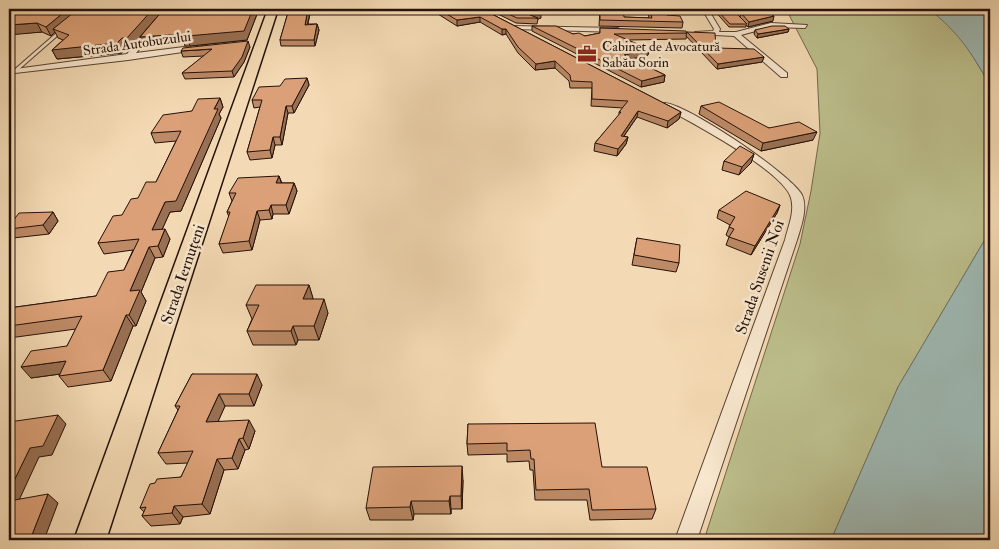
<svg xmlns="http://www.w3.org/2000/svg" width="999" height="549" font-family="'IM FELL Double Pica',serif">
  <rect width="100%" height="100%" fill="#f4dab4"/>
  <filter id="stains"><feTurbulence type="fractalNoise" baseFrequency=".004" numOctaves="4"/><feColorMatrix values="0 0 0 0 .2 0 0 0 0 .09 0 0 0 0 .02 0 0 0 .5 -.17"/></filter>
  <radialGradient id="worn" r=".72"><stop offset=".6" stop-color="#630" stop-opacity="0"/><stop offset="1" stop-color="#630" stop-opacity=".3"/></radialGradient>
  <polygon fill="#bcbf8c" stroke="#70684a" points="786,9 929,9 948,24 963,40 990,85 990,231 898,387 831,540 704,540 800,244 811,191 820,133 817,69"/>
  <g fill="#9eb9b4" stroke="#6e7670">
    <path d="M929,9H990V85C971,52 959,33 929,9Z"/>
    <polygon points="990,231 990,540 831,540 898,387"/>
  </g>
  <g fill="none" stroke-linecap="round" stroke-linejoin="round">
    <g stroke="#594334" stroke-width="2">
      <polygon id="service" points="61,29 64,30 16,72 9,73 9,71 14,70"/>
    </g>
    <g stroke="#594334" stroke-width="2">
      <g id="minor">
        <polygon points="166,9 172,9 136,53 200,45 204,47 203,49 128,60 15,73 11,71 15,69 127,54"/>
        <polygon points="702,9 708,9 720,29 719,32 736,32 771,23 807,25 805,28 771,27 741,35 787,73 787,77 781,77 734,36 695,34 695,32 713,31 714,29"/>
        <polygon points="512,26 618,28 621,30 618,32 514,29"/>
        <path d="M663,103C682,100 792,175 802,195C808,208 801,227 797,240L697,540H675L785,240C788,227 795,212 791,198C784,171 689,121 663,107Z"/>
      </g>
    </g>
    <g stroke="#251109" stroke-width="3">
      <polygon id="primary" points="268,9 278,9 106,540 74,540"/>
    </g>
    <use href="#service" fill="#f8e7ce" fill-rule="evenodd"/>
    <use href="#minor" fill="#f8e7ce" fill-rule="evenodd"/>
    <use href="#primary" fill="#f4dab4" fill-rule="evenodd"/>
  </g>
  <g fill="#bc8a66" stroke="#251109">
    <polygon points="9,9 131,47 126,47 122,53 57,59 52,50 63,40 58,38 55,32 51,36 42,32 11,34"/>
    <polygon points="164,9 259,9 247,40 190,46 185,46 184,43 144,46 140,37"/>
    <polygon points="289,9 311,9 308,24 317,24 319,30 315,46 281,46 280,40"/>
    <polygon points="430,9 482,9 681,112 679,119 667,128 637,117 624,136 628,137 626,144 617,156 594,151 595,143 619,115 619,112 623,108 591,106 592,88 570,88 569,81 555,68 535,70 518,53 506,34 502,35 480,22 457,26"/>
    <polygon points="488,9 533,9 541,18 538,19 537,24 516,23"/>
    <polygon points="600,9 624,17 649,18 647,9 665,9 667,15 683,22 682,28 599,26"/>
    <polygon points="713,9 732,9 740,17 741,13 773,21 748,27 746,25 746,27 729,27"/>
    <polygon points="532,26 585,36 600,33 600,28 687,33 686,39 627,40 649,49 648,55 632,59 665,75 664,82 641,87 532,31"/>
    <polygon points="789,29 788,32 757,38 754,34 755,30"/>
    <polygon points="687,32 716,48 764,57 762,62 717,69 686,36"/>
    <polygon points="250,47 244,62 234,77 185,79 182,73 204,56 183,57 181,51"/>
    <polygon points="307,78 309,85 294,113 288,113 282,145 275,145 272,158 250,160 247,152 260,107 254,108 252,100"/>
    <polygon points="220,98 223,107 219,114 221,118 181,211 170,212 162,229 170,239 163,257 155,258 141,292 146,301 136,326 133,326 111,381 68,387 59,376 60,374 31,378 67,346 76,329 9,338 9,308 96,296 124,270 133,250 104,254 98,243 122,215 156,182 176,141 155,143 151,133 192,111"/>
    <polygon points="701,106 769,128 813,140 761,151 699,114"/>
    <polygon points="754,154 751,163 739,175 722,170 724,161"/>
    <polygon points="279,176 282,183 294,183 297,191 289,214 273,214 272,219 260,220 252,250 223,253 219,244 229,217 227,212 232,201 229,193"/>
    <polygon points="780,205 777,213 751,255 726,245 729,237 726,235 730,225 717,218 719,210"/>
    <polygon points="53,212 58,221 49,234 13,238 9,232 9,226"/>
    <polygon points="637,238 679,263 676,272 632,265"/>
    <polygon points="309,285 313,299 328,313 319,340 298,340 296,345 253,345 247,331 252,319 246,305"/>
    <polygon points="192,374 262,385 254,406 225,406 218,421 255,431 249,449 245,450 238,469 224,470 210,514 183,517 180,524 151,526 142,516 144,512 140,508 155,483 181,477 188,463 166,464 158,453 178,410 175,406"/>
    <polygon points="468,424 602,467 656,509 652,519 590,520 587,500 535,500 533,470 530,470 529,461 507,462 507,454 468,455 467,444"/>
    <polygon points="463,480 462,509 451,509 451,514 414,514 413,520 370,520 366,508"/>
  </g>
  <g fill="#997053" stroke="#251109">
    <polygon points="68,9 82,9 53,29 55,32 51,36 46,27"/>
    <polygon points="153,9 164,9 131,47 126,47 122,53 57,59 52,50"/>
    <polygon points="253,9 259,9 247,40 190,46 187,36"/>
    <polygon points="308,9 311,9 306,30 305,25"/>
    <polygon points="541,13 541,18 538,19 530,15"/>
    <polygon points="774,16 773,21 748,27 749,22"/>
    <polygon points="480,17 480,22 457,26 457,20"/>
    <polygon points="37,23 42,32 9,35 9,25"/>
    <polygon points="317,24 319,30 315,46 314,40"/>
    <polygon points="502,29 506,29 506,34 502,35"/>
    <polygon points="789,29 788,32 757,38 758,34"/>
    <polygon points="183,34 182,36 184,43 144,46 140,37"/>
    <polygon points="248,41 250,47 244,62 234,77 232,71"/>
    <polygon points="649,49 648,55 623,61 624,55"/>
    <polygon points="764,57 762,62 717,69 718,64"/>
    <polygon points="555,61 555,68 535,70 536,64"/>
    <polygon points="665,75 664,82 641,87 642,81"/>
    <polygon points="307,78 309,85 294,113 292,106"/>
    <polygon points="220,98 223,107 219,114 221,118 181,211 170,212 157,241 152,230 165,202"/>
    <polygon points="286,106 288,113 282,145 280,137"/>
    <polygon points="638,111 637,117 619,143 621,136"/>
    <polygon points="681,112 679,119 667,128 668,121"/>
    <polygon points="817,132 813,140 761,151 763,143"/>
    <polygon points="273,137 275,145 272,158 270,150"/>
    <polygon points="628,137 626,144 617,156 618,149"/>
    <polygon points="754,154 751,163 739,175 742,167"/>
    <polygon points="279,176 282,185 276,183"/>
    <polygon points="294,183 297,191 289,214 286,205"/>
    <polygon points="271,205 273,214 272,219 269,210"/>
    <polygon points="780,205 777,213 751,255 755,246"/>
    <polygon points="257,211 260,220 252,250 249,241"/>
    <polygon points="53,212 58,221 49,234 43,225"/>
    <polygon points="165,229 170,239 163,257 158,246"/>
    <polygon points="149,247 155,258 141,292 146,301 136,326 129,315 130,291"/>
    <polygon points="309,285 313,298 308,313 303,299"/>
    <polygon points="324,299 328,313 319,340 314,326"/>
    <polygon points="126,315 133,326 111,381 103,370"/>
    <polygon points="293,326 298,340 296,345 291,331"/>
    <polygon points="66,361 75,372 31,378 21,367"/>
    <polygon points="257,374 262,385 254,406 249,394"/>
    <polygon points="219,394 225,406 213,433 206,422"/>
    <polygon points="58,415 66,424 52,455 39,457 14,511 9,506 9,491 30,448"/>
    <polygon points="249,420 255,431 249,449 243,438"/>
    <polygon points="239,439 245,450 238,469 232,458"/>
    <polygon points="217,459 224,470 210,514 202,504"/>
    <polygon points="462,466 463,480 462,509 461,496"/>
    <polygon points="48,494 58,503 44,540 30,540"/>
    <polygon points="450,496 451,509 451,514 449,501"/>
    <polygon points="411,501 414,514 413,520 410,507"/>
    <polygon points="174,506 183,517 180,524 172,513"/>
  </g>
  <g fill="#dba077" stroke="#251109">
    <polygon points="9,9 68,9 46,27 37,23 9,25"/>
    <polygon points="78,9 153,9 127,38 122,38 117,43 52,50 69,35 53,29"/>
    <polygon points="164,9 253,9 244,31 187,36 182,36 183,34 140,37"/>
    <polygon points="289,9 308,9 305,25 317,24 314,40 280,40"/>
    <polygon points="438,9 482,9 681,112 668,121 638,111 621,136 628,137 618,149 595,143 621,112 619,112 628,101 592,99 592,82 571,81 570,75 555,61 536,64 518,47 506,29 502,29 480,17 457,20"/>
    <polygon points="498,9 533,9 541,13 530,15 538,18 517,18"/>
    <polygon points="600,9 623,9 624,17 652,18 649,9 665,9 667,15 680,16 683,22 600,20"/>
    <polygon points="716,9 732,9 747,24 730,24"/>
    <polygon points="741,13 769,13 774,16 749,22"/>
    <polygon points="532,26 556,26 573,34 579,33 585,36 600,33 600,28 686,31 687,33 614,34 649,49 624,55 665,75 642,81"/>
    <polygon points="772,26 785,26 789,29 758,34 755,30"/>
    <polygon points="687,32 715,33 716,48 754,49 764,57 718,64"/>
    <polygon points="248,41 242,57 232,71 182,73 212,49 181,51 183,48"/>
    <polygon points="307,78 292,106 286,106 280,137 273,137 270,150 247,152 262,100 252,100 259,87 280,86 285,79"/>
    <polygon points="220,98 214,109 218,109 176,201 165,202 152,230 165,229 158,246 149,247 130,291 140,290 129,315 126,315 103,370 59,376 66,361 21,367 31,351 67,346 82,316 9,326 9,308 96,296 108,272 124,270 139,239 98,243 113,216 122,215 131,199 138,198 146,182 156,182 181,131 151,133 163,115 192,111 198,99"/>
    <polygon points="719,102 769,128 799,122 817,132 763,143 701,106"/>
    <polygon points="740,146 754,154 742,167 724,161"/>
    <polygon points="279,176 276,183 294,183 286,205 271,205 269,210 257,211 249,241 219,244 230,212 227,212 236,193 229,193 238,178"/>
    <polygon points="746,191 780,205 755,246 729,237 734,229 729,227 735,217 719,210"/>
    <polygon points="53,212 43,225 9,229 9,226 19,213"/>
    <polygon points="637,238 680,245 679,263 634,255"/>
    <polygon points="256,285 309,285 303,299 324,299 314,326 293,326 291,331 247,331 259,305 246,305"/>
    <polygon points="192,374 257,374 249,394 219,394 206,422 249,420 243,438 239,439 232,458 217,459 202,504 174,506 172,513 142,516 146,507 140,508 150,484 155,483 157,479 181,477 193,451 158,453 180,406 175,406"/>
    <polygon points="58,415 43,446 30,448 9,491 9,422"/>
    <polygon points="595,423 602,467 647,467 656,509 592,510 589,489 536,490 534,459 531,459 530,450 507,451 507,443 467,444 468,424"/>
    <polygon points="462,466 461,496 450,496 449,501 411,501 410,507 366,508 373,467"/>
    <polygon points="48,494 30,540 9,540 9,501"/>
    <polygon points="212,537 210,540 147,540"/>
  </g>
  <defs>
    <g id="office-bare" transform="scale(1.5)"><path d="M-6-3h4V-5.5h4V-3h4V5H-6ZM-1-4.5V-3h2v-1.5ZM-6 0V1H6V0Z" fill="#8f2418" stroke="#f8e7ce" stroke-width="2.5" paint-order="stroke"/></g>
  </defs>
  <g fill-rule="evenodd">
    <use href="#office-bare" x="587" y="54"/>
  </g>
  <g text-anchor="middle" stroke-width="5" stroke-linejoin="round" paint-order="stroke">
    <g font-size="14" fill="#251109" stroke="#f8e7ce">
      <text transform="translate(137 43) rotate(-8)" y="5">Strada Autobuzului</text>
    </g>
    <g font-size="14" fill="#251109" stroke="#f8e7ce" text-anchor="start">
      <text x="602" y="51">Cabinet de Avocatură<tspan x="602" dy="16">Sabău Sorin</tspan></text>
    </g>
    <g font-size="16" fill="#251109" stroke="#f8e7ce">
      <text transform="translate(182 274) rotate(-71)" y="6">Strada Iernuțeni</text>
      <text transform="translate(759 277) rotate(-71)" y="6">Strada Susenii Noi</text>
    </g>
  </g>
  <rect width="999" height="549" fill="none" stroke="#f4dab4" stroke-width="30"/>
  <rect x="10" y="10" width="979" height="529" fill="none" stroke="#251109" stroke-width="2.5"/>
  <rect x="15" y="15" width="969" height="519" fill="none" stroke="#251109"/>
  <rect width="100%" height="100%" filter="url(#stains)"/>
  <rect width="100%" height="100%" fill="url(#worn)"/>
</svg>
